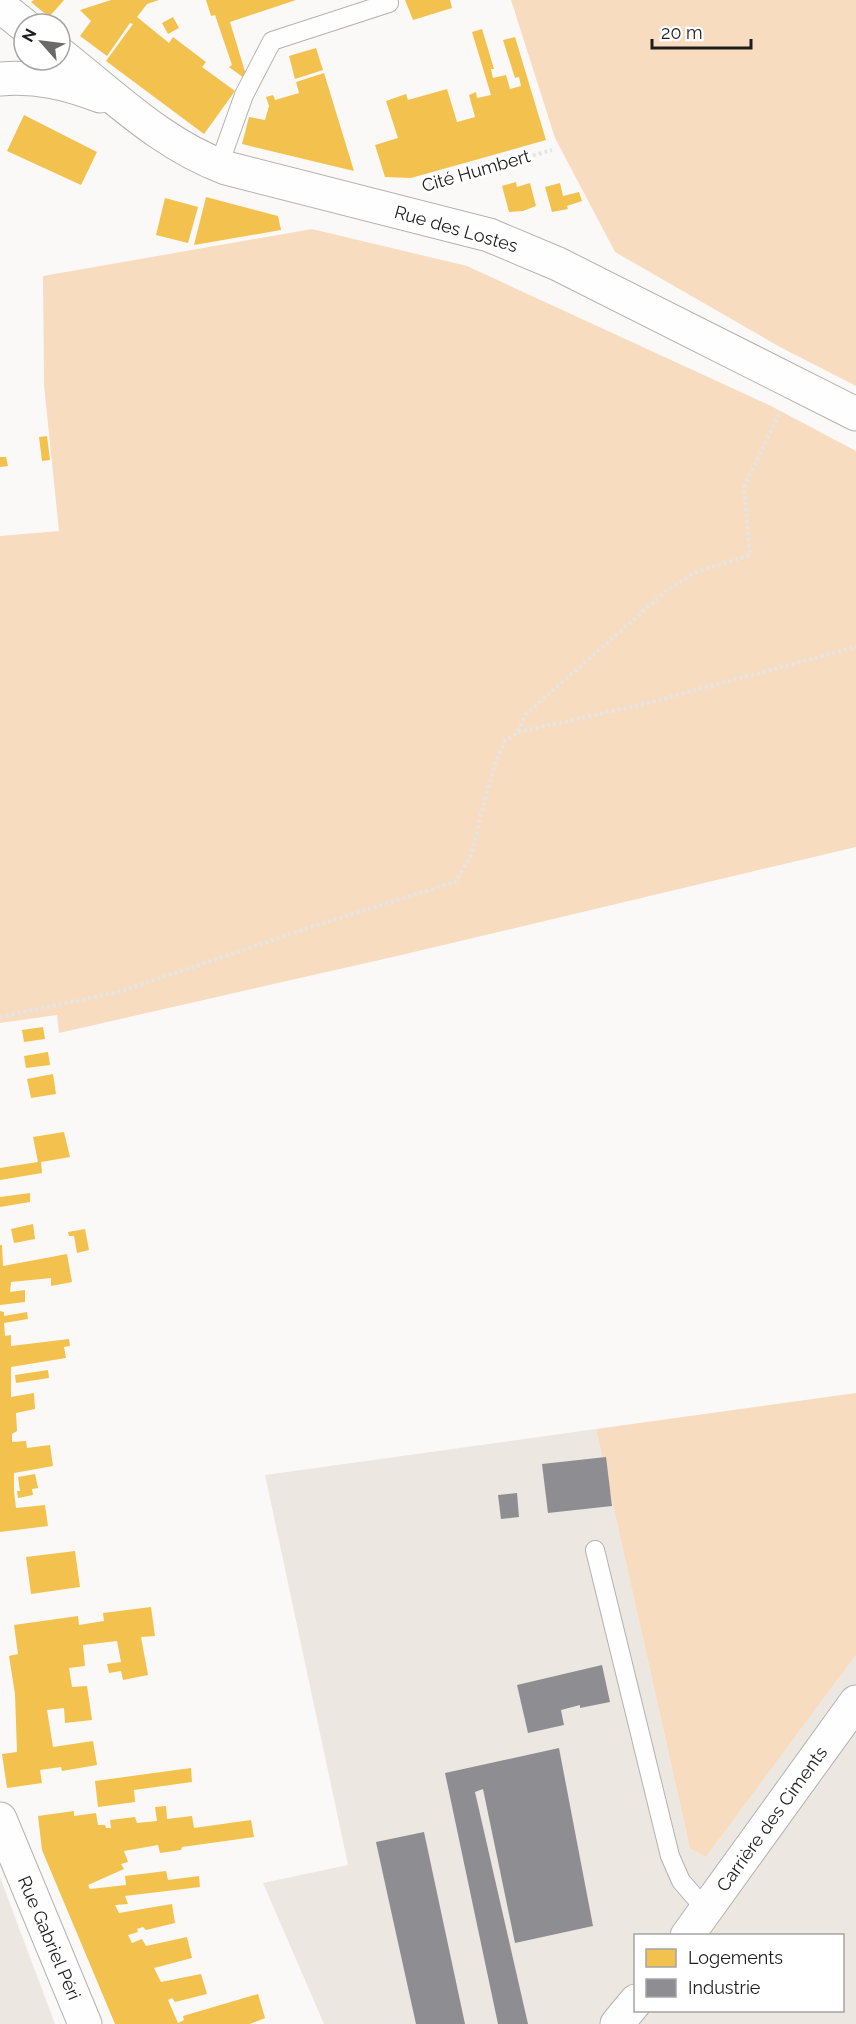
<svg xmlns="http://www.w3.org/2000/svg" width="856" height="2024" font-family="Raleway,sans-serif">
  <rect width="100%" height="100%" fill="#fbf9f7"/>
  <g fill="#ede7e2" fill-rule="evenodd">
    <path d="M596,1429L690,1849L706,1857L856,1655V2024H324L263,1883L348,1865L265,1475ZM636,1936H842V2010H636Z"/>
    <polygon points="0,1877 55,2024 0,2024"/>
  </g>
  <g fill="#f7dcc0">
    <polygon points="511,0 856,0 856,386 780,347 615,252 555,138"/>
    <polygon points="312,229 467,266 771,406 856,451 856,847 397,956 59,1033 57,1015 0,1023 0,536 59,531 44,385 43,276"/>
    <polygon points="856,1393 856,1655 706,1857 690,1849 596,1429"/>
  </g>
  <g fill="#f2c14e">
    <polygon points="34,0 64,0 49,17 31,2"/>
    <polygon points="111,0 159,0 147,4 137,17 169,43 173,37 206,62 202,67 235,91 204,134 106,61 133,24 130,23 107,56 80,36 91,21 80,10"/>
    <polygon points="206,0 296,0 230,22 246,75 244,78 229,67 232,65 215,15 211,16"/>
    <polygon points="405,0 450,0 452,8 413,20"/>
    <polygon points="173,17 179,28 168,34 162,23"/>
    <polygon points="482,29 494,69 491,69 493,78 506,75 510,89 521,86 519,77 515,78 503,40 515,37 546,140 411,178 385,177 375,145 398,138 386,101 406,94 408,100 447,89 457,122 475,117 469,95 476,92 477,98 491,95 472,32"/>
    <polygon points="316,48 323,70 295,79 289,56"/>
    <polygon points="324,73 354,171 242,144 249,117 265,120 269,106 266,97 273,95 275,100 299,93 296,82"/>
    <polygon points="24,115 97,152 81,185 7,151"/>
    <polygon points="516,182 517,187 530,183 536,206 523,211 509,212 502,186"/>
    <polygon points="560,183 563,196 579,192 582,201 567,206 568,209 552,212 545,187"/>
    <polygon points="206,197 278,216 281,230 194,245"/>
    <polygon points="165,198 198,207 188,243 156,235"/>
    <polygon points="47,436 50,460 42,461 39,437"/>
    <polygon points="0,457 6,457 8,466 0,467"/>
    <polygon points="43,1027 45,1039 24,1042 22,1030"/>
    <polygon points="48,1052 50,1065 26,1068 24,1056"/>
    <polygon points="53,1074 56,1094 31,1098 27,1079"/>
    <polygon points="64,1132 70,1157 41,1162 42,1173 0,1180 0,1168 38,1162 33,1137"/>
    <polygon points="30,1193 30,1202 0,1207 0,1197"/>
    <polygon points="33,1224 35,1239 14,1243 11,1229"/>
    <polygon points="85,1229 89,1250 77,1253 74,1236 69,1236 68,1232"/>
    <polygon points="0,1245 2,1245 3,1266 67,1254 72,1282 51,1286 51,1278 11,1282 10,1292 25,1290 25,1302 0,1305"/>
    <polygon points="0,1311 4,1312 4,1316 27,1312 28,1319 4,1323 5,1336 11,1335 11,1346 69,1339 70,1346 64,1347 66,1358 11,1367 11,1397 34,1393 35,1409 16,1413 17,1431 12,1434 12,1442 26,1441 27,1448 50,1445 53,1466 14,1473 14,1492 16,1508 45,1505 48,1526 0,1532"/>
    <polygon points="48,1370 49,1378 16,1383 15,1375"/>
    <polygon points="35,1474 38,1488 32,1489 33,1495 18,1498 17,1491 20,1491 18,1477"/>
    <polygon points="75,1551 80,1587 31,1594 26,1557"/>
    <polygon points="151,1607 155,1636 141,1637 148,1675 123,1680 121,1671 109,1673 107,1664 121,1662 117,1641 83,1645 85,1666 69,1668 72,1687 87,1686 92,1720 65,1723 64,1708 47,1710 53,1747 93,1741 97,1765 62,1771 61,1767 40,1770 42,1783 7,1788 2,1754 17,1752 15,1694 9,1656 18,1654 14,1625 78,1616 79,1625 104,1621 103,1613"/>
    <polygon points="191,1768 192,1782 134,1790 135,1802 98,1807 95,1781"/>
    <polygon points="166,1806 167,1819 192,1816 194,1828 251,1820 254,1837 182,1847 181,1850 160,1853 158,1845 124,1851 128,1862 121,1864 124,1869 88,1885 90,1889 126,1885 125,1876 166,1871 168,1880 199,1876 200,1887 125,1896 128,1904 115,1905 119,1913 172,1904 175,1923 146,1930 143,1927 137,1929 138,1932 128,1935 132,1943 142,1939 146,1946 187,1937 192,1958 154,1968 161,1982 201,1974 207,1994 175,2002 172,1998 168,2000 178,2023 184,2020 183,2016 258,1994 265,2018 250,2024 115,2024 42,1850 38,1816 74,1811 74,1816 96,1813 98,1825 105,1825 106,1828 111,1828 110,1820 135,1817 137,1823 157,1821 155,1807"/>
  </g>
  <g fill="#8d8d92">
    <polygon points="606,1457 612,1506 548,1513 542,1464"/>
    <polygon points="517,1493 519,1517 501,1519 498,1495"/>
    <polygon points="602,1665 610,1702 580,1708 580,1705 561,1710 564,1725 528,1733 517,1685"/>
    <polygon points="559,1748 593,1926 515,1943 483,1789 475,1792 528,2024 498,2024 445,1773"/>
    <polygon points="424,1832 465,2024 416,2024 386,1888 376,1842"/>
  </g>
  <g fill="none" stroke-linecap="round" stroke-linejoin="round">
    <g stroke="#b3b2b1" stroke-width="20">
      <g id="lane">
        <polyline points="219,165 244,95 272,41 389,3"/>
        <polyline points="595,1550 670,1856 681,1881 706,1910"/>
      </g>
    </g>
    <g stroke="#b3b2b1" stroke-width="35">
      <g id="street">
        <polyline points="0,6 24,25"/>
        <path d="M60,54C114,96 161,144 226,168L489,235L558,264L856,414"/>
        <path d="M0,79C36,76 67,83 100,96"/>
        <polyline points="0,1819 85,2024"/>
        <polyline points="687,1936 856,1702"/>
        <polyline points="617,2024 636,2001"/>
      </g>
    </g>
    <g stroke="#e5e5e4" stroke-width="4" stroke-dasharray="3 3" stroke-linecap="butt">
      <polyline points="429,185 552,150"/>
      <polyline points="518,732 640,705 856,647"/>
      <polyline points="0,1017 122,991 311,927 455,882 472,854 480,818 495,764 505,741 517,733 526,714 665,592 694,573 750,555 744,487 780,412"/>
    </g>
    <use href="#lane" stroke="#fefefe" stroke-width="18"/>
    <use href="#street" stroke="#fefefe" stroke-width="33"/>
  </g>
  <g text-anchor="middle" stroke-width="6" stroke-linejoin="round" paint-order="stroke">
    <g font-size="18" fill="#1e1d1c" stroke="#fff">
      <text transform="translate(476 171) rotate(-16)" y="6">Cité Humbert</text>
      <text transform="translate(456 229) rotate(16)" y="6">Rue des Lostes</text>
      <text transform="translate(772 1819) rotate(-54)" y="6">Carrière des Ciments</text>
      <text transform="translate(49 1938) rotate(67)" y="6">Rue Gabriel Péri</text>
    </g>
  </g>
  <rect x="634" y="1934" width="210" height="78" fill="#ffffff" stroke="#a5a5a4" stroke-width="1.5"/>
  <rect x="646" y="1949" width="30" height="18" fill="#f2c14e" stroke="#a5a5a4" stroke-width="1.5"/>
  <text x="688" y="1964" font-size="18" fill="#1e1d1c">Logements</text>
  <rect x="646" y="1979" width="30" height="18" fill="#8d8d92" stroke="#a5a5a4" stroke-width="1.5"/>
  <text x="688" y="1994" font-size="18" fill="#1e1d1c">Industrie</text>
  <g transform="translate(42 42) rotate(298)"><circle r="28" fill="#ffffff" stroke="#a5a5a4" stroke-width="1.5"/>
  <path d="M0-4.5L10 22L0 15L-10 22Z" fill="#6b6a69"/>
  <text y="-9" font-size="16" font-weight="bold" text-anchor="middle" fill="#1e1d1c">N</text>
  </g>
  <path d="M652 39v9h99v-9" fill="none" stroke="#1e1d1c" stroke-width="3"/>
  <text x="661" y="39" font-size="18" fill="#1e1d1c" stroke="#ffffff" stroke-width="4.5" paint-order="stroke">20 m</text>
</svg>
